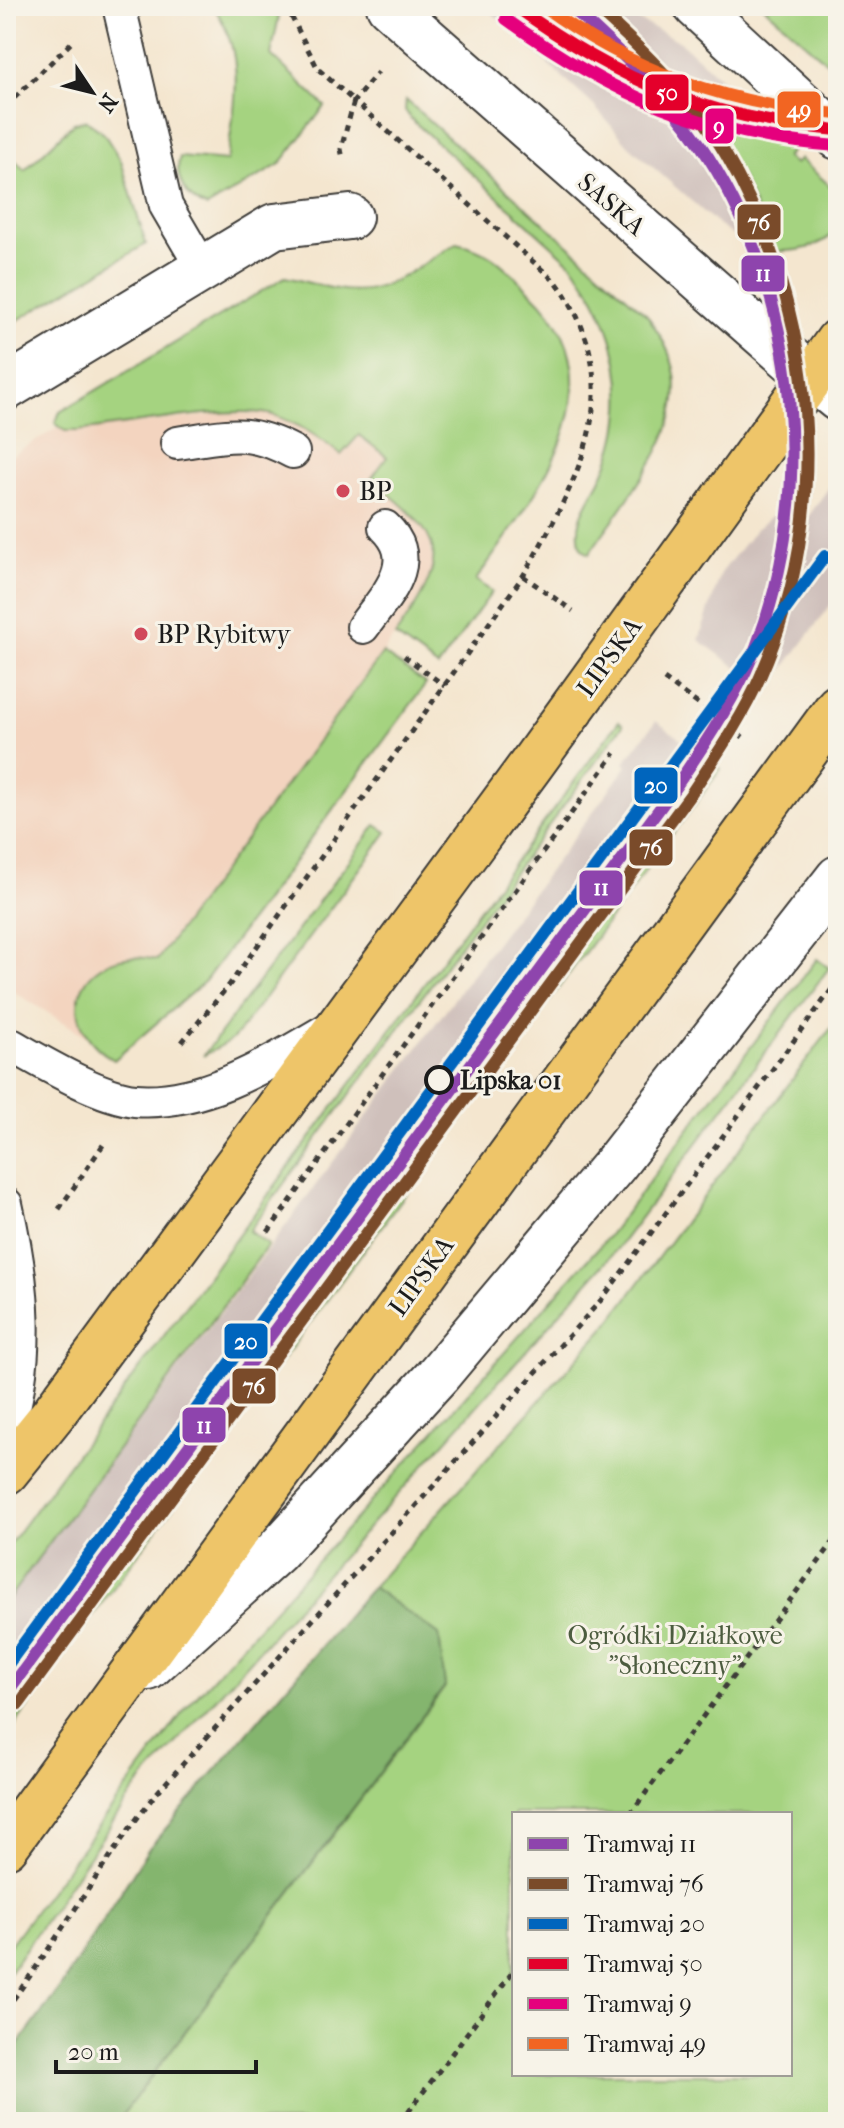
<svg xmlns="http://www.w3.org/2000/svg" width="844" height="2128" font-family="'IM FELL French Canon',serif">
  <rect width="100%" height="100%" fill="#f7f3e8"/>
  <filter id="ink" filterUnits="userSpaceOnUse"><feTurbulence type="fractalNoise" baseFrequency=".0125" numOctaves="2"/><feDisplacementMap in="SourceGraphic" scale="16" xChannelSelector="R" yChannelSelector="G"/><feConvolveMatrix kernelMatrix="1 2 1 2 8 2 1 2 1" color-interpolation-filters="sRGB"/></filter>
  <filter id="wash" filterUnits="userSpaceOnUse"><feTurbulence type="fractalNoise" baseFrequency=".006" numOctaves="4" result="noise"/><feDisplacementMap in="SourceGraphic" scale="32" xChannelSelector="R" yChannelSelector="G"/><feGaussianBlur stdDeviation="1.8" result="paint"/><feColorMatrix in="noise" values="0 0 0 0 0 0 0 0 0 0 0 0 0 0 0 0 0 1.4 0 .05"/><feComposite in="paint" operator="in"/></filter>
  <g filter="url(#wash)">
    <rect width="100%" height="100%" fill="#f4e6cf"/>
    <polygon fill="#f3d4bf" points="222,414 270,414 310,430 341,455 359,435 388,457 371,479 416,515 428,533 433,566 430,581 383,653 157,961 143,957 78,1016 89,1038 6,987 6,459 59,427 78,431"/>
    <g fill="#cfc0bb">
      <polygon points="484,6 610,6 679,41 791,142 731,133 727,155 752,198 778,259 745,244 722,228 629,146 593,105"/>
      <polygon points="835,479 838,479 838,595 768,690 699,640 721,573 756,529 808,486 805,521"/>
      <polygon points="656,721 714,763 6,1718 6,1602 627,766 624,763"/>
    </g>
    <g fill="#a5d380" stroke="#60784e" stroke-width="2" fill-rule="evenodd">
      <path d="M213,6H268L279,16L271,55L325,106L280,164L207,207C187,200 173,178 180,157L227,161C234,105 248,56 213,6Z"/>
      <polygon points="763,6 838,6 838,72"/>
      <path d="M406,100L647,315C659,333 672,353 675,375C684,437 621,505 589,554L581,548C572,518 591,500 603,474C637,402 618,324 572,264L411,119L405,110Z"/>
      <polygon points="86,120 104,134 121,161 146,244 6,327 6,152 25,170 74,123"/>
      <path d="M708,127L779,141L791,152L786,157L795,164L800,159L838,193V229C822,247 798,252 775,251L741,177Z"/>
      <path d="M457,243C495,252 503,266 531,292C630,384 532,499 476,580L492,592L438,667L395,636C452,555 447,540 371,479L387,457L359,435L341,455C320,438 300,424 273,415C235,404 122,426 78,431H65L55,423L60,412L285,277C311,282 341,294 367,290C398,285 430,258 457,243Z"/>
      <path d="M383,653L426,684L205,981L114,1060C46,1020 83,942 157,960Z"/>
      <polygon points="619,721 623,725 249,1231 268,1245 6,1602 6,1549"/>
      <polygon points="714,763 721,769 68,1649 6,1738 6,1718 11,1712"/>
      <polygon points="376,825 387,832 242,1028 233,1039 203,1056"/>
      <polygon points="817,959 829,968 617,1249 136,1788 6,1977 6,1950 186,1708 606,1239"/>
      <path d="M838,1019V2122H117L445,1687L439,1635L372,1587L608,1324ZM514,1814H790V2074H514Z"/>
    </g>
    <polygon fill="#84b56e" stroke="#506845" stroke-width="2" points="372,1587 439,1635 445,1686 117,2122 6,2122 6,2061 60,1988 149,1848"/>
  </g>
  <g filter="url(#ink)">
    <g fill="none" stroke-linecap="round" stroke-linejoin="round">
      <g stroke="#3c3a37" stroke-width="36">
        <g id="service">
          <polyline points="119,6 166,206 203,269"/>
          <path d="M177,443C227,436 246,427 293,452"/>
          <path d="M363,627C386,595 421,562 385,527"/>
          <path d="M6,1042C40,1061 97,1096 135,1100C206,1106 276,1059 335,1025"/>
          <path d="M6,1204C24,1283 32,1357 6,1436"/>
        </g>
      </g>
      <g stroke="#3c3a37" stroke-width="48">
        <g id="minor">
          <polyline points="389,6 812,378"/>
          <polyline points="696,6 838,137"/>
          <polyline points="6,388 274,226 350,217"/>
        </g>
      </g>
      <g stroke="#3c3a37" stroke-width="48">
        <g id="tertiary">
          <polyline points="812,378 838,399"/>
          <polyline points="148,1668 276,1552 438,1375 616,1163 838,878"/>
        </g>
      </g>
      <g stroke="#3c3a37" stroke-width="48">
        <g id="primary">
          <polyline points="6,1472 53,1414 531,765 838,341"/>
          <polyline points="6,1846 838,707"/>
        </g>
      </g>
      <g stroke="#3c3a37" stroke-width="5" stroke-dasharray="6 6" stroke-linecap="butt">
        <polyline points="286,6 318,69 354,101 341,149 343,159"/>
        <polyline points="8,88 15,97"/>
        <polyline points="6,106 74,40"/>
        <polyline points="523,576 573,611"/>
        <polyline points="404,656 445,686"/>
        <polyline points="664,679 743,737"/>
        <path d="M182,1042L230,984L523,576C579,478 632,387 557,283L354,101L378,72"/>
        <polyline points="59,1209 103,1145"/>
        <polyline points="268,1232 615,753"/>
        <polyline points="630,1814 838,1536"/>
        <path d="M6,2009C58,1940 101,1864 154,1796L602,1299L838,981"/>
        <polyline points="401,2122 514,1970"/>
      </g>
      <use href="#service" stroke="#fff" stroke-width="32"/>
      <use href="#minor" stroke="#fff" stroke-width="44"/>
      <use href="#tertiary" stroke="#fff" stroke-width="44"/>
      <use href="#primary" stroke="#eec569" stroke-width="44"/>
      <g stroke="#f7f3e8" stroke-width="18">
        <path id="tram-1" d="M6,1694L677,785C702,748 727,711 746,671C821,504 802,293 699,143C663,91 616,48 570,6"/>
      </g>
      <g stroke="#f7f3e8" stroke-width="18">
        <path id="tram-2" d="M19,1704L690,795C716,756 743,717 761,675C834,508 817,311 726,155C693,98 643,50 594,6"/>
      </g>
      <g stroke="#f7f3e8" stroke-width="18">
        <polyline id="tram-3" points="6,1667 825,556"/>
      </g>
      <g stroke="#f7f3e8" stroke-width="18">
        <path id="tram-4" d="M515,6C618,81 710,120 838,130"/>
      </g>
      <g stroke="#f7f3e8" stroke-width="18">
        <path id="tram-5" d="M506,19C611,95 706,136 837,146"/>
      </g>
      <g stroke="#f7f3e8" stroke-width="18">
        <path id="tram-6" d="M542,6C632,71 728,105 838,114"/>
      </g>
      <use href="#tram-1" stroke="#8e44ad" stroke-width="12"/>
      <use href="#tram-2" stroke="#7a4b2a" stroke-width="12"/>
      <use href="#tram-3" stroke="#0065bd" stroke-width="12"/>
      <use href="#tram-4" stroke="#e4002b" stroke-width="12"/>
      <use href="#tram-5" stroke="#e5007d" stroke-width="12"/>
      <use href="#tram-6" stroke="#f26522" stroke-width="12"/>
    </g>
  </g>
  <g fill="#d1495b" stroke="#f7f3e8" stroke-width="3">
    <circle cx="343" cy="491" r="8"/>
    <circle cx="141" cy="634" r="8"/>
  </g>
  <circle fill="#f7f3e8" stroke="#1c1c1c" stroke-width="4" cx="439" cy="1080" r="13"/>
  <g text-anchor="middle" stroke-width="6" stroke-linejoin="round" paint-order="stroke">
    <g font-size="26" fill="#1c1c1c" stroke="#f7f3e8">
      <text transform="translate(612 204) rotate(41)" y="9">SASKA</text>
      <text transform="translate(609 657) rotate(-54)" y="9">LIPSKA</text>
      <text transform="translate(421 1276) rotate(-54)" y="9">LIPSKA</text>
    </g>
    <g font-size="26" fill="#1c1c1c" stroke="#f7f3e8" text-anchor="start">
      <text x="359" y="500">BP</text>
      <text x="157" y="643">BP Rybitwy</text>
    </g>
    <g font-size="26" font-weight="bold" fill="#1c1c1c" stroke="#f7f3e8" text-anchor="start">
      <text x="460" y="1089">Lipska 01</text>
    </g>
    <g font-size="26" fill="#4c5c3f" stroke="#f7f3e8">
      <text x="675" y="1644">Ogródki Działkowe<tspan x="675" dy="30">"Słoneczny"</tspan></text>
    </g>
  </g>
  <g stroke="#f7f3e8" stroke-width="3">
    <rect x="644" y="73" width="46" height="39" rx="8" fill="#e4002b"/>
    <rect x="776" y="90" width="46" height="39" rx="8" fill="#f26522"/>
    <rect x="704" y="107" width="31" height="38" rx="8" fill="#e5007d"/>
    <rect x="736" y="203" width="46" height="38" rx="8" fill="#7a4b2a"/>
    <rect x="740" y="254" width="46" height="39" rx="8" fill="#8e44ad"/>
    <rect x="633" y="766" width="46" height="39" rx="8" fill="#0065bd"/>
    <rect x="628" y="828" width="46" height="39" rx="8" fill="#7a4b2a"/>
    <rect x="578" y="869" width="46" height="38" rx="8" fill="#8e44ad"/>
    <rect x="223" y="1322" width="46" height="38" rx="8" fill="#0065bd"/>
    <rect x="231" y="1367" width="46" height="38" rx="8" fill="#7a4b2a"/>
    <rect x="181" y="1406" width="46" height="38" rx="8" fill="#8e44ad"/>
  </g>
  <g font-size="22" text-anchor="middle" font-weight="bold" fill="#fff">
    <text x="667" y="100">50</text>
    <text x="799" y="117">49</text>
    <text x="719" y="134">9</text>
    <text x="759" y="230">76</text>
    <text x="763" y="281">11</text>
    <text x="656" y="793">20</text>
    <text x="651" y="855">76</text>
    <text x="601" y="895">11</text>
    <text x="246" y="1349">20</text>
    <text x="254" y="1394">76</text>
    <text x="204" y="1433">11</text>
  </g>
  <rect width="844" height="2128" fill="none" stroke="#f7f3e8" stroke-width="32"/>
  <rect x="512" y="1812" width="280" height="264" fill="#f7f3e8" stroke="#9f9d96" stroke-width="2"/>
  <rect x="528" y="1838" width="40" height="12" fill="#8e44ad" stroke="#9f9d96" stroke-width="2"/>
  <text x="584" y="1852" font-size="24" fill="#1c1c1c">Tramwaj 11</text>
  <rect x="528" y="1878" width="40" height="12" fill="#7a4b2a" stroke="#9f9d96" stroke-width="2"/>
  <text x="584" y="1892" font-size="24" fill="#1c1c1c">Tramwaj 76</text>
  <rect x="528" y="1918" width="40" height="12" fill="#0065bd" stroke="#9f9d96" stroke-width="2"/>
  <text x="584" y="1932" font-size="24" fill="#1c1c1c">Tramwaj 20</text>
  <rect x="528" y="1958" width="40" height="12" fill="#e4002b" stroke="#9f9d96" stroke-width="2"/>
  <text x="584" y="1972" font-size="24" fill="#1c1c1c">Tramwaj 50</text>
  <rect x="528" y="1998" width="40" height="12" fill="#e5007d" stroke="#9f9d96" stroke-width="2"/>
  <text x="584" y="2012" font-size="24" fill="#1c1c1c">Tramwaj 9</text>
  <rect x="528" y="2038" width="40" height="12" fill="#f26522" stroke="#9f9d96" stroke-width="2"/>
  <text x="584" y="2052" font-size="24" fill="#1c1c1c">Tramwaj 49</text>
  <g transform="translate(92 92) rotate(125)" stroke="#f7f3e8" stroke-width="6" paint-order="stroke">
  <path d="M0-6L14 30L0 20L-14 30Z" fill="#1c1c1c"/>
  <text y="-12" font-size="22" font-weight="bold" text-anchor="middle" fill="#1c1c1c">N</text>
  </g>
  <path d="M56 2060v12h200v-12" fill="none" stroke="#1c1c1c" stroke-width="4"/>
  <text x="68" y="2060" font-size="24" fill="#1c1c1c" stroke="#f7f3e8" stroke-width="6" paint-order="stroke">20 m</text>
</svg>
